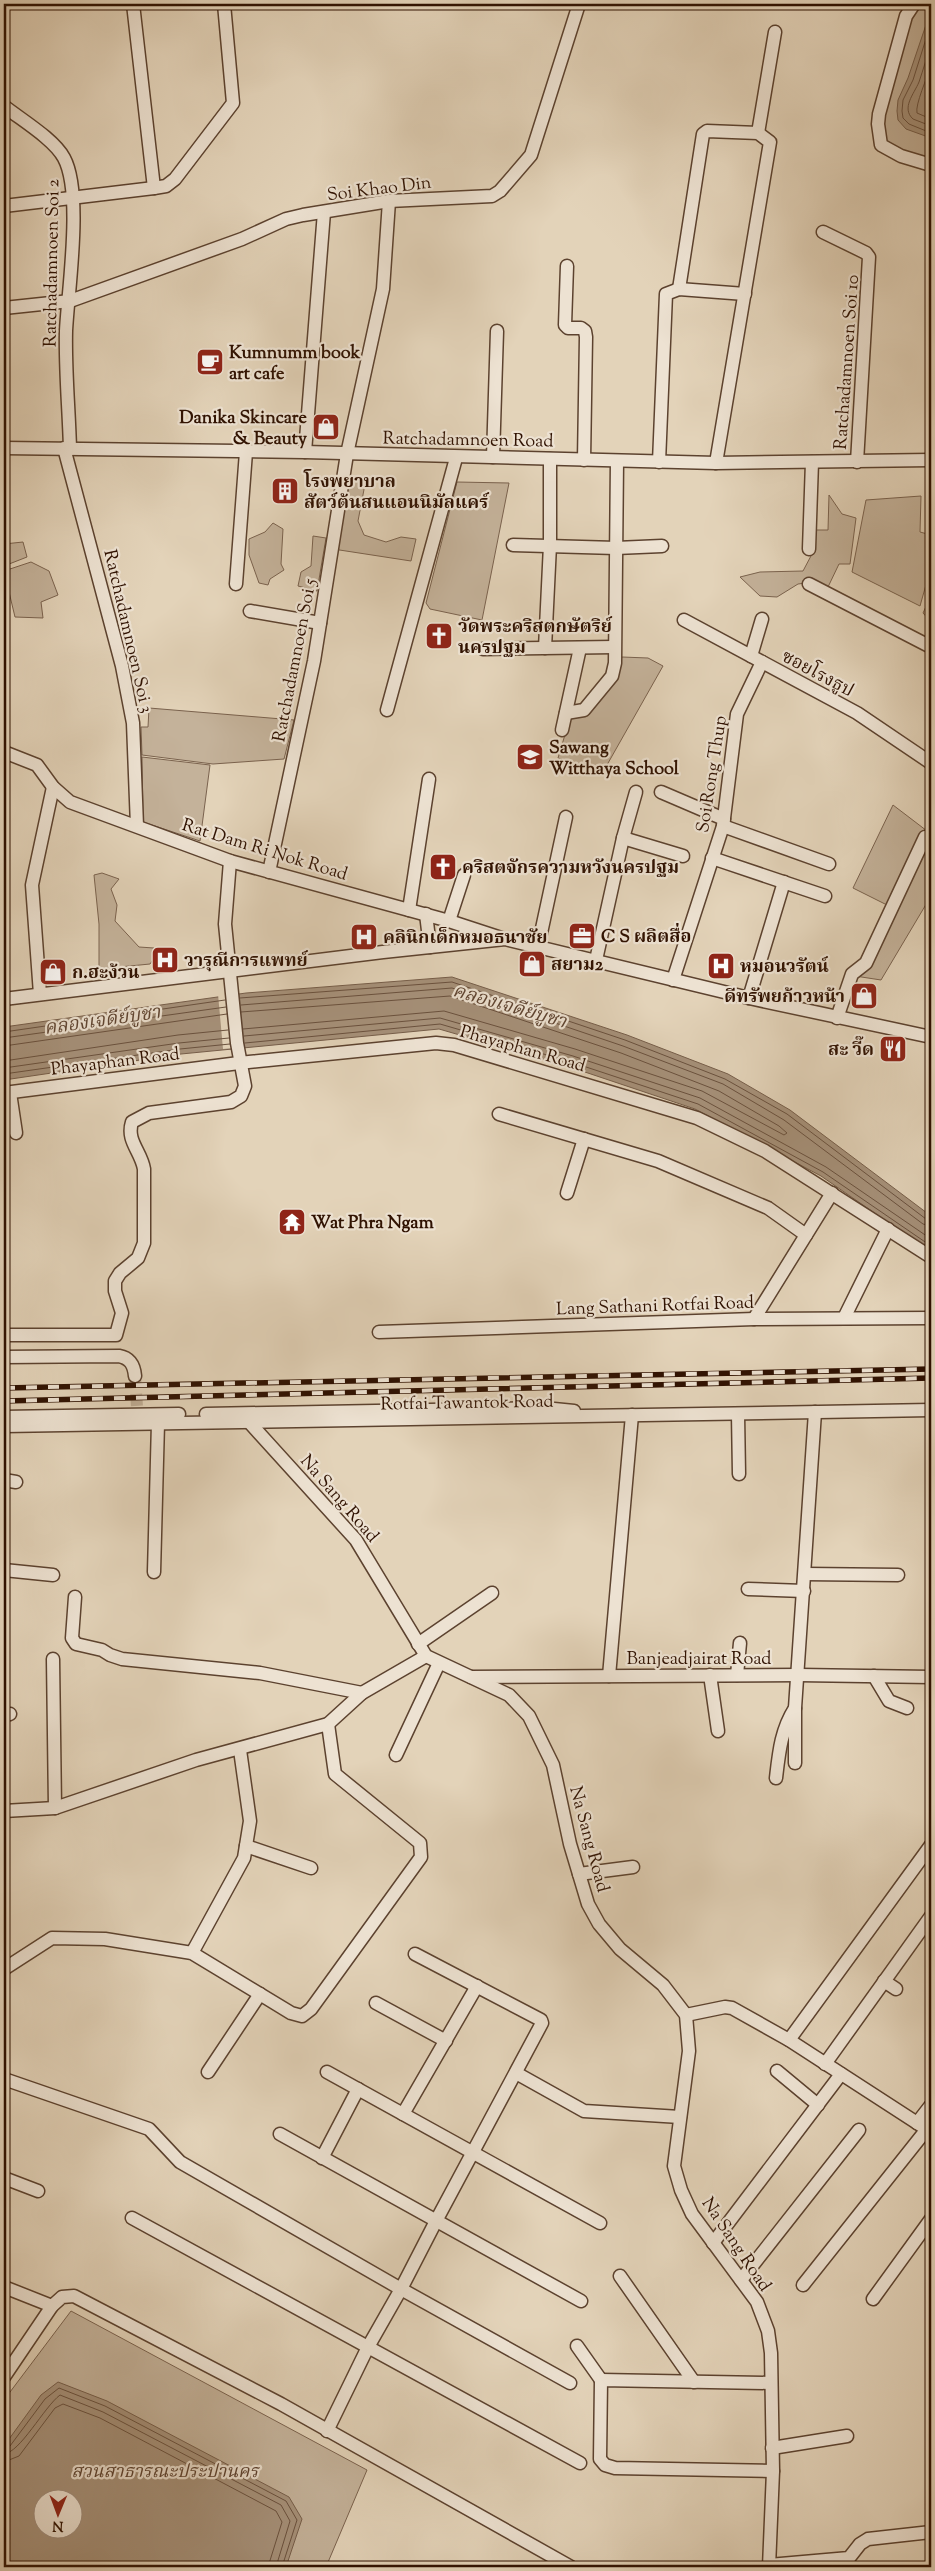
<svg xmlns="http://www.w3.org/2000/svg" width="935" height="2571" font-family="'Sorts Mill Goudy','Noto Serif Thai',serif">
  <rect width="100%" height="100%" fill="#e3d3b9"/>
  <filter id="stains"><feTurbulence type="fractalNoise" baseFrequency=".004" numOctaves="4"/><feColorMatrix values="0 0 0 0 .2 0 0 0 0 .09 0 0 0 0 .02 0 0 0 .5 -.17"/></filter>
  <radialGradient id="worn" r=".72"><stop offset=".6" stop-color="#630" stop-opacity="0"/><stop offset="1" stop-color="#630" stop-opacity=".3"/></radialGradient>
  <g fill="#c4b29a" stroke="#7a624e" fill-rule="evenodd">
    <polygon points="915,4 931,4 931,164 883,143 880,114"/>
    <polygon points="345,478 366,479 358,521 364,535 386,542 401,537 416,539 411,561 333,549"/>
    <polygon points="457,482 509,483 482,620 430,609 426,603"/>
    <polygon points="829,495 842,514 856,518 850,564 839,564 828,587 814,582 798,584 777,597 760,596 740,577 760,572 803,571 812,554 813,530 828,530"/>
    <polygon points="921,496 920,532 931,535 931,567 920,606 852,572 866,500"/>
    <polygon points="273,523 283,529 281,564 284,570 270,579 268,585 259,583 249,555 249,539 265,532"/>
    <polygon points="313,536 326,538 317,591 298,586 301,572 311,566"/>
    <polygon points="23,542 27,557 4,566 4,544"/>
    <polygon points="31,562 49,571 58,595 41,602 43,618 15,617 4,571"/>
    <polygon points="929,600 931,600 931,622 923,613"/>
    <polygon points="622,657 648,658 663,666 603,772 558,758 570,718 586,714 614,683"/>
    <polygon points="149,708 294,720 284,759 213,764 142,755 141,727 148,727"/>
    <polygon points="142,757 210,765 200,841 143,822"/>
    <polygon points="893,805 931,834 931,896 881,980 855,976 895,909 853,888"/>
    <polygon points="102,873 119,879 111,889 117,905 115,921 139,947 154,948 155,957 150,964 99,969 99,924 94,875"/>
    <path d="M71,2311L367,2470L326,2567H4V2400ZM42,2498H72V2528H42Z"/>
  </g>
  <g fill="#a6917a" stroke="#765e4a" fill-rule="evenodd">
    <polygon points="931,10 931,138 906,129 898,120 897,111 898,100 908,78"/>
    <polygon points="452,977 627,1035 728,1074 790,1110 931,1216 931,1252 821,1176 695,1109 570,1067 439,1029 181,1054 4,1080 4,1027 246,993"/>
    <path d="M58,2382L107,2401L289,2497L302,2519L286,2567H4V2446L41,2395ZM42,2498H72V2528H42Z"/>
  </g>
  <polygon fill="#e3d3b9" points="238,992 242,1047 223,1049 218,994"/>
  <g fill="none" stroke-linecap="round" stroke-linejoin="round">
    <g stroke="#6a513e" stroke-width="1">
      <polyline points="931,23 913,80 903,100 902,111 903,118 909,124 931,133"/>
      <path d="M931,44C927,57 923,70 919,82C914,94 901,108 913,119L931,126"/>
      <path d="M931,67C927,77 915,105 917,113L931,119"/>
      <polyline points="240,998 452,982 625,1040 725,1079 787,1114 926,1219 931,1220"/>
      <polyline points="241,1005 452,988 623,1046 723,1084 784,1120 923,1224 931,1226"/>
      <polyline points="241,1012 450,996 621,1053 719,1091 779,1126 787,1133 784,1135 702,1091 575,1049 444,1011 243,1029"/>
      <polyline points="4,1032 225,1000"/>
      <polyline points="244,1036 440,1018 573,1056 700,1098 826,1167 931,1239"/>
      <polyline points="4,1038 226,1007"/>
      <polyline points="245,1043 440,1024 571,1062 698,1104 823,1172 931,1246"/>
      <polyline points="4,1046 227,1014"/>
      <polyline points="4,1061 178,1035 228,1030"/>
      <polyline points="4,1068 179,1043 229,1038"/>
      <polyline points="4,1074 180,1049 230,1044"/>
      <polyline points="4,2448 10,2446 45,2399 59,2388 105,2406 286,2501 297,2520 282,2567"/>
      <path d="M4,2454C20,2453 44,2407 60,2395L103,2412L281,2505L290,2521L276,2567"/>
      <polyline points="4,2462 19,2456 55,2408 63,2404 100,2418 276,2511 282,2522 268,2567"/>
    </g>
    <polyline stroke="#bfac94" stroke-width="12" stroke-dasharray="12 6" stroke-linecap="butt" points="135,1376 137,1407"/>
    <g stroke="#5c422f" stroke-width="15">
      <g id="minor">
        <polyline points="133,4 154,188"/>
        <polyline points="914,4 906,16 879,114 878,124 881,145 901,156 931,165"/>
        <path d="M4,106C20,119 54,139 64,158C83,193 68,290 66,331C65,370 69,410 70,449"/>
        <polyline points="758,133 775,32"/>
        <polyline points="4,206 154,188 166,186 175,179 233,103 224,4"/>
        <polyline points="823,232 866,253 869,257 857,462"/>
        <polyline points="567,266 565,325 568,328 581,328 585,331 586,337 584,460"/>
        <polyline points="679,289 703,134 707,131 758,133 770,142 716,463"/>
        <polyline points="4,308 70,301 242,239 286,219 303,215 389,201 492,196 500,191 531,155 579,4"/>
        <polyline points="4,448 305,452 716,463 931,460"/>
        <polyline points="64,448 122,666 133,723 137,826"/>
        <polyline points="305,452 324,212"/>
        <polyline points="493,457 497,331"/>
        <polyline points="659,462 666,294 679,289 745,294"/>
        <polyline points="513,545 616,548 662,546"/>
        <polyline points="809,549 812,462"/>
        <polyline points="236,584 246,452"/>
        <polyline points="809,584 931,647"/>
        <polyline points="250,611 320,623"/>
        <polyline points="684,620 857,713 931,763"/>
        <polyline points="545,648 550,545 550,459"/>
        <polyline points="483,649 614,647"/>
        <polyline points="751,656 762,619"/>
        <polyline points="387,710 456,458"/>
        <polyline points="566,713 584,710 612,676 615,663 617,461"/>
        <polyline points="562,730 580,648"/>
        <polyline points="4,752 37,765 53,787 70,802 230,861 449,921 501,938"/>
        <polyline points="661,792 724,819"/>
        <polyline points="723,826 829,864"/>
        <polyline points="623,838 683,856"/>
        <polyline points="712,858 825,896"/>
        <polyline points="269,872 314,661 347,454 383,289 389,201"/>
        <polyline points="409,910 429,779"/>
        <polyline points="426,914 430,947"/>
        <polyline points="449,921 464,875"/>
        <polyline points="538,947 566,817"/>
        <polyline points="596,960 623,838 636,792"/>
        <polyline points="673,980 723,826 737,714 762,662"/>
        <polyline points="40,994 32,885 53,787"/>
        <polyline points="749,998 784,882"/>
        <polyline points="4,999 383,952 505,939 749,998 931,1037"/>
        <polyline points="837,1018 852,974 866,963 925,837"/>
        <polyline points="4,1093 239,1063 436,1043 454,1045 697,1118 765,1151 931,1257"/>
        <polyline points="10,1093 16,1133"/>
        <polyline points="499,1114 658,1161 768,1208 806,1235"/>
        <polyline points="567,1193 584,1139"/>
        <polyline points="844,1318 888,1229"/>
        <polyline points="754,1319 832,1193"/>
        <polyline points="379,1332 754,1319 931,1318"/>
        <path d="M4,1335H116L122,1313L115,1291V1281L120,1273L138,1258L144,1243V1169C141,1151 126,1141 132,1122L149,1113L231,1102L241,1096L245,1086L237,1043L225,924L230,861"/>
        <path d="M4,1357L119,1356C130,1358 134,1365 135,1376"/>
        <polyline points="206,1414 544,1408 574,1411"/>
        <polyline points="738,1414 739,1474"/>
        <polyline points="4,1417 179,1414"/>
        <polyline points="249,1422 356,1540 426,1656 509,1695 529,1716 553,1765 570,1844 588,1904 599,1924 620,1949 663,1985 686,2015 689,2051 674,2166 681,2190 692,2214 757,2302 768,2331 771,2353 773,2471 769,2567"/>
        <polyline points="4,1426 931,1410"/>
        <polyline points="4,1480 16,1482"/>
        <polyline points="4,1570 53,1575"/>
        <polyline points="154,1572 158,1423"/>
        <polyline points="805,1574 898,1575"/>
        <polyline points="748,1589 804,1591"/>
        <polyline points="75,1597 72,1638 76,1644 102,1650 110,1655 122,1659 260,1673 362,1693"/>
        <polyline points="418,1644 492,1593"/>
        <polyline points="53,1659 55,1808"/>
        <polyline points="710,1675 718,1731"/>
        <polyline points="737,1675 740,1643"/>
        <polyline points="609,1676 632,1415"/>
        <polyline points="874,1676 889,1701 907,1708"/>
        <polyline points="471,1677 799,1675 931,1677"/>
        <polyline points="4,1715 10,1714"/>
        <polyline points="396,1755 439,1663"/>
        <polyline points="795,1763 795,1708"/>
        <path d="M776,1778C779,1752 781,1730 795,1708L815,1412"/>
        <polyline points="4,1811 55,1808 196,1760 328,1724 362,1693 426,1656"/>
        <polyline points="246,1846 311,1868"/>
        <polyline points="579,1874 633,1867"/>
        <polyline points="192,1953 244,1858 250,1821 240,1750"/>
        <polyline points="4,1969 52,1938 105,1939 192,1953 291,2013 302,2016 311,2009 421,1857 420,1843 335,1774 328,1724"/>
        <polyline points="884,1981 896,1989"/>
        <polyline points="376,2003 446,2041"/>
        <polyline points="686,2015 725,2007 732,2008 789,2040 931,2132"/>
        <polyline points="789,2040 931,1845"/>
        <polyline points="825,2064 931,1916"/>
        <polyline points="777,2071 818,2105"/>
        <polyline points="208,2072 260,1994"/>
        <polyline points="327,2072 600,2223"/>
        <polyline points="516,2073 584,2111 680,2117"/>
        <polyline points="4,2079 149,2129 180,2162 401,2289 570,2383"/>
        <polyline points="403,2114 477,1986"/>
        <polyline points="917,2123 931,2105"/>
        <polyline points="280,2134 581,2301"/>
        <polyline points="322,2158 358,2089"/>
        <polyline points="4,2178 38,2191"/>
        <polyline points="132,2218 580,2463"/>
        <polyline points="713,2243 841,2074"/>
        <polyline points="620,2276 694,2382"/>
        <polyline points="741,2280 859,2130"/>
        <polyline points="803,2285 927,2129"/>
        <polyline points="4,2287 52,2306"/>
        <polyline points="873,2299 931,2219"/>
        <polyline points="577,2346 601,2380"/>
        <polyline points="4,2377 52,2306 62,2297 74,2296 281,2404 571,2567"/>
        <polyline points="771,2383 601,2380 600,2459 605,2465 615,2468 773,2471"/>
        <polyline points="327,2431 368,2347 401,2289 436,2221 542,2023 541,2020 415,1954"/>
        <polyline points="772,2448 847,2436"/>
        <polyline points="769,2565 849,2558 860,2544 868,2539 931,2532"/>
      </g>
    </g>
    <use href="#minor" stroke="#ede2d2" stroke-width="12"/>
    <g stroke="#2f1101" stroke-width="5.5">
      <g id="rail">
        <polyline points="4,1388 931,1369"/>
        <polyline points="4,1401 931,1378"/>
      </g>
    </g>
    <use href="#rail" stroke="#ede2d2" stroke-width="4" stroke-dasharray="11" stroke-linecap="butt"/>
  </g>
  <defs>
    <g id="cafe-square" transform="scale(1.4375)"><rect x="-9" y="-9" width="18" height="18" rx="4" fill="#8f2418" stroke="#ede2d2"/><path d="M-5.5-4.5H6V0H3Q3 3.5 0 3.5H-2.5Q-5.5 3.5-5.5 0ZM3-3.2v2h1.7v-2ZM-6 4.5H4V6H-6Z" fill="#fff"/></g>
    <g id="shop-square" transform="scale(1.4375)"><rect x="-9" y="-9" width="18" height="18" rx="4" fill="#8f2418" stroke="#ede2d2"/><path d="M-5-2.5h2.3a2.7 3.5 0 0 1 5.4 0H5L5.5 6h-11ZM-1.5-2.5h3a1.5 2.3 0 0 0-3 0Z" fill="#fff"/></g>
    <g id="building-square" transform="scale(1.4375)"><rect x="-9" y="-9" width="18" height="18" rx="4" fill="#8f2418" stroke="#ede2d2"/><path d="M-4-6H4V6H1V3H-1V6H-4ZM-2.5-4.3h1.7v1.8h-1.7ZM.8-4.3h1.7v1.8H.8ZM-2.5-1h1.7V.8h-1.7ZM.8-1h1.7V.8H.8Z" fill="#fff"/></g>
    <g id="church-square" transform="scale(1.4375)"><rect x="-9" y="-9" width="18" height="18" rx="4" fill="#8f2418" stroke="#ede2d2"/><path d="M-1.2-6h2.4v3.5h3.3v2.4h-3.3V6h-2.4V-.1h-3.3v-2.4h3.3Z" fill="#fff"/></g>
    <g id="school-square" transform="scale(1.4375)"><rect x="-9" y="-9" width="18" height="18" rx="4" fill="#8f2418" stroke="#ede2d2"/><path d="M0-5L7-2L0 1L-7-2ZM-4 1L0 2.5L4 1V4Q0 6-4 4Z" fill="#fff"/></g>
    <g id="office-square" transform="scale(1.4375)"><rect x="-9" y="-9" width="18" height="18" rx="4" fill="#8f2418" stroke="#ede2d2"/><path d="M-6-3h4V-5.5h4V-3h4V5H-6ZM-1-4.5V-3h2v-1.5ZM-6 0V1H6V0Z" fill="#fff"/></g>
    <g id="hospital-square" transform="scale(1.4375)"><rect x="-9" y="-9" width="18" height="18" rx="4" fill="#8f2418" stroke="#ede2d2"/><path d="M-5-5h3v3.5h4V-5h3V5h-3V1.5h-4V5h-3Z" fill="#fff"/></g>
    <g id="restaurant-square" transform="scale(1.4375)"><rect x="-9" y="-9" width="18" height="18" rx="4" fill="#8f2418" stroke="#ede2d2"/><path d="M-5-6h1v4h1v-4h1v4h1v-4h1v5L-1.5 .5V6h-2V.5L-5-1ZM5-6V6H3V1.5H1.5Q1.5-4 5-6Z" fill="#fff"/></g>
    <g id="temple-square" transform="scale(1.4375)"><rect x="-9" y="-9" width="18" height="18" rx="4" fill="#8f2418" stroke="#ede2d2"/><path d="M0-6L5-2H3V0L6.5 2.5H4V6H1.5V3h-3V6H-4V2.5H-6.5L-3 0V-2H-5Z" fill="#fff"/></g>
  </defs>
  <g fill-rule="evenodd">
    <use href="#cafe-square" x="210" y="362"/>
    <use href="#shop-square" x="326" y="427"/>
    <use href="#building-square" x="285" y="491"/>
    <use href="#church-square" x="439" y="636"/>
    <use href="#school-square" x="530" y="757"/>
    <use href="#church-square" x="443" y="867"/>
    <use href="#office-square" x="582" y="936"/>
    <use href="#hospital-square" x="364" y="937"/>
    <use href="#hospital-square" x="165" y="960"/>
    <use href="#shop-square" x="532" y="964"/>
    <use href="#hospital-square" x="721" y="966"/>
    <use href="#shop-square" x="53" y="972"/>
    <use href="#shop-square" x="864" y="996"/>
    <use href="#restaurant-square" x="893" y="1049"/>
    <use href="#temple-square" x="292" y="1222"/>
  </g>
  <g text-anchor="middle" stroke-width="4.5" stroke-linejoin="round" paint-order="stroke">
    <g font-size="18" fill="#2f1101" stroke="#ede2d2">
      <text transform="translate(379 188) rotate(-7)" y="6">Soi Khao Din</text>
      <text transform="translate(51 263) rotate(-89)" y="6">Ratchadamnoen Soi 2</text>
      <text transform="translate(846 362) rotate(-86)" y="6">Ratchadamnoen Soi 10</text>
      <text transform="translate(468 439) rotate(1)" y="6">Ratchadamnoen Road</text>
      <text transform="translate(129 631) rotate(77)" y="6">Ratchadamnoen Soi 3</text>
      <text transform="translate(294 660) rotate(-79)" y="6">Ratchadamnoen Soi 5</text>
      <text transform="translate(818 673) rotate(28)" y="6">ซอยโรงธูป</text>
      <text transform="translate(711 774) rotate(-81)" y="6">Soi Rong Thup</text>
      <text transform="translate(265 849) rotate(17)" y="6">Rat Dam Ri Nok Road</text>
      <text transform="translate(523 1048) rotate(16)" y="6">Phayaphan Road</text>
      <text transform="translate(115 1061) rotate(-7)" y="6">Phayaphan Road</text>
      <text transform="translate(655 1305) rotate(-2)" y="6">Lang Sathani Rotfai Road</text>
      <text transform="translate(467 1402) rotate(-1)" y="6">Rotfai Tawantok Road</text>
      <text transform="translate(340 1498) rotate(49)" y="6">Na Sang Road</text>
      <text x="699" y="1664">Banjeadjairat Road</text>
      <text transform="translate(590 1839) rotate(75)" y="6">Na Sang Road</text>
      <text transform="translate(737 2244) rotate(56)" y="6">Na Sang Road</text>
    </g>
    <g font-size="18" font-weight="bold" fill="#2f1101" stroke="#ede2d2" text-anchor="start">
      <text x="229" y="358">Kumnumm book<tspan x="229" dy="21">art cafe</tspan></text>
      <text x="307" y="423" text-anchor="end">Danika Skincare<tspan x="307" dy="21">&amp; Beauty</tspan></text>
      <text x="304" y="487">โรงพยาบาล<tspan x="304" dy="21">สัตว์ต้นสนแอนนิมัลแคร์</tspan></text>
      <text x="458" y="632">วัดพระคริสตกษัตริย์<tspan x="458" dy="21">นครปฐม</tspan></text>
      <text x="549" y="753">Sawang<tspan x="549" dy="21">Witthaya School</tspan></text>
      <text x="462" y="873">คริสตจักรความหวังนครปฐม</text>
      <text x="601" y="942">C S ผลิตสื่อ</text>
      <text x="383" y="943">คลินิกเด็กหมอธนาชัย</text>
      <text x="184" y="966">วารุณีการแพทย์</text>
      <text x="551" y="970">สยาม2</text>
      <text x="740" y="972">หมอนวรัตน์</text>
      <text x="72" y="978">ก.ฮะง้วน</text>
      <text x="845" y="1002" text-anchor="end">ดีทรัพยก้าวหน้า</text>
      <text x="874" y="1055" text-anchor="end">สะ วี๊ด</text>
      <text x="311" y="1228">Wat Phra Ngam</text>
    </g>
    <g font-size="18" font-style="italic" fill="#5c412f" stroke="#ede2d2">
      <text x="165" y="2477">สวนสาธารณะประปานคร</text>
    </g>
    <g font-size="19" font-style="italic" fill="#5f4431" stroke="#ede2d2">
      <text transform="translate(510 1005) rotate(16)" y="7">คลองเจดีย์บูชา</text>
      <text transform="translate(102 1019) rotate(-8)" y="7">คลองเจดีย์บูชา</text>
    </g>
  </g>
  <rect width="935" height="2571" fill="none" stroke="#e3d3b9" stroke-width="20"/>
  <rect x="5" y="5" width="925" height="2561" fill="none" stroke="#2f1101" stroke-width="2.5"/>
  <rect x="10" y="10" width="915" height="2551" fill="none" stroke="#2f1101"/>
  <g transform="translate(58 2514) rotate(181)"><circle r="24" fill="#ede2d2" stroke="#a18e7e"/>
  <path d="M0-4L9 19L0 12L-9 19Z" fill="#8f2418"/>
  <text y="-8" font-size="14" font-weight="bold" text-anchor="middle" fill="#2f1101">N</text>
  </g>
  <rect width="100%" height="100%" filter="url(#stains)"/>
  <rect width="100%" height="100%" fill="url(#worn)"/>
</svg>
